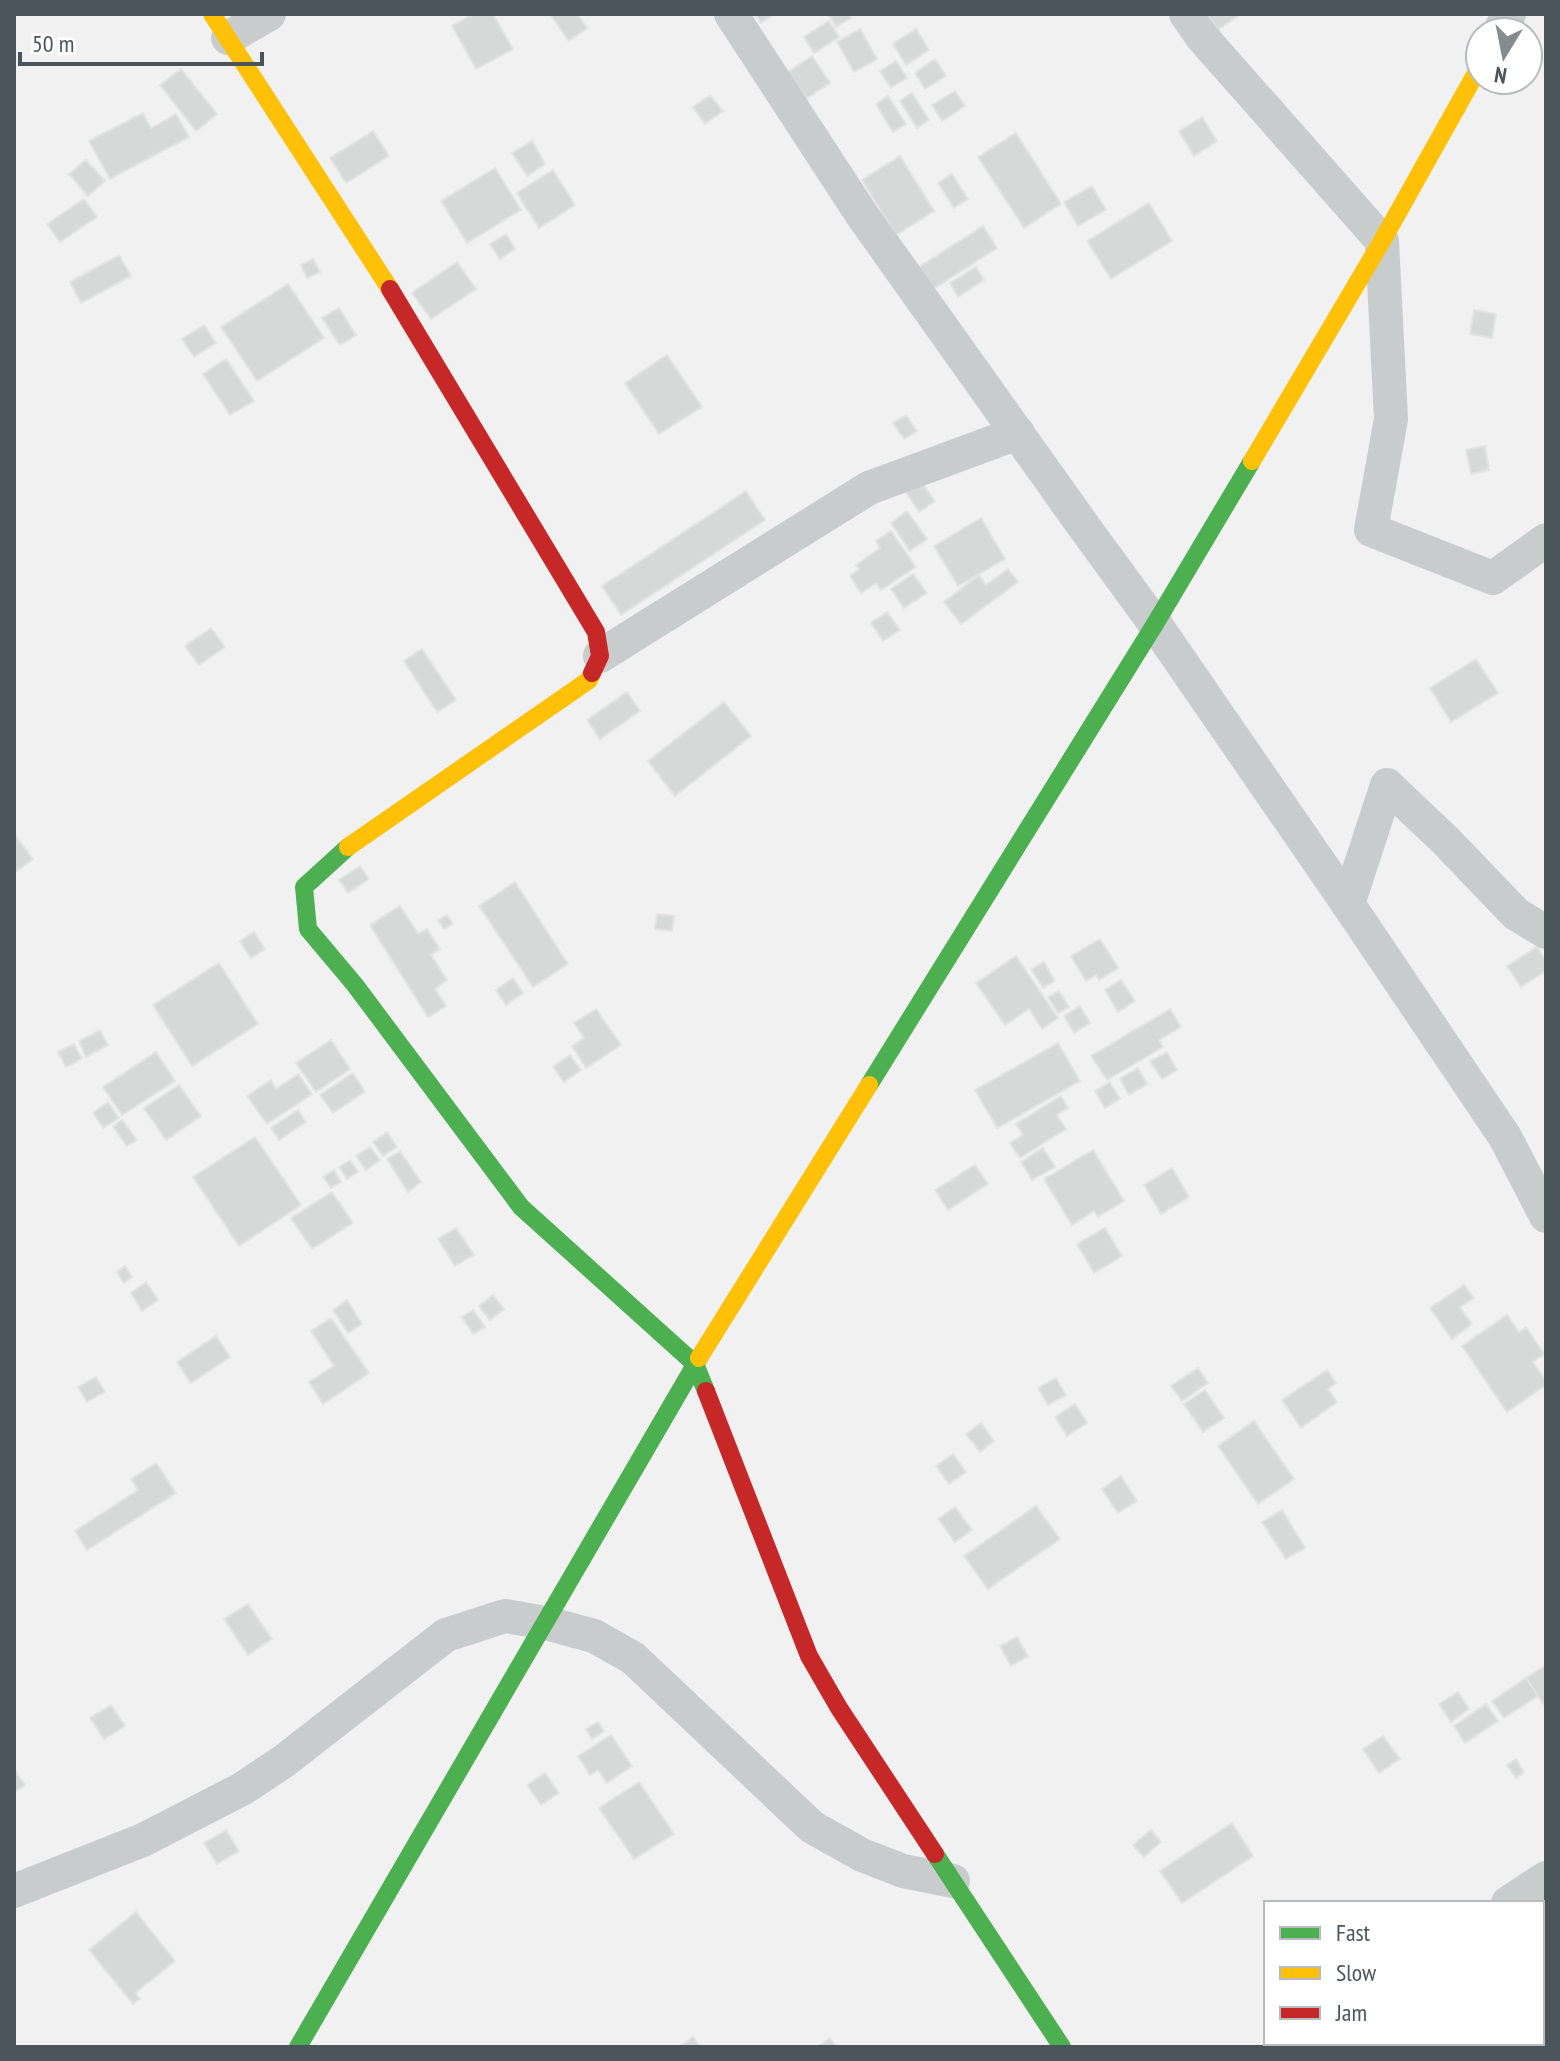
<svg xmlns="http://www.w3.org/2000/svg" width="1560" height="2061" font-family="'PT Sans Narrow',sans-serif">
  <rect width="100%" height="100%" fill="#f1f1f1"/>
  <g fill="#d7d9d9" stroke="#e3e3e4" stroke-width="2">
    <polygon points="473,14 493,14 513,49 476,69 452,26"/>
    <polygon points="550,14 577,14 587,28 569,41"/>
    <polygon points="755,14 774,14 761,23"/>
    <polygon points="828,14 848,14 851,18 836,27"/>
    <polygon points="1207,14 1236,14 1238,16 1218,30"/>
    <polygon points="829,21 839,37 814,53 804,37"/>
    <polygon points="860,29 877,59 854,72 837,42"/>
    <polygon points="916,29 929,50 906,65 893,44"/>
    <polygon points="812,56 830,83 806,99 788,72"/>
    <polygon points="935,59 946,76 925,89 915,73"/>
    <polygon points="896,61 907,78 891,88 880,71"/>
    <polygon points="181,69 217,114 196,131 160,85"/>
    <polygon points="955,91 965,106 942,121 932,105"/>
    <polygon points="912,93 929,120 917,128 900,101"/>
    <polygon points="710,95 723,111 705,124 693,107"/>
    <polygon points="888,96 906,124 893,132 876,104"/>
    <polygon points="143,113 151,128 176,114 189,137 110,179 89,141"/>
    <polygon points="1202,117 1217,141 1194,156 1179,131"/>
    <polygon points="373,131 389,156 346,183 330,158"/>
    <polygon points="1016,133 1061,204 1024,228 978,157"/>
    <polygon points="532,141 545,164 527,176 512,153"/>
    <polygon points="900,156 934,211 896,235 862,180"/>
    <polygon points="86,160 105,181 88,196 69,174"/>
    <polygon points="495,168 521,210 467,243 441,201"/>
    <polygon points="553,170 575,205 539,228 517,193"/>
    <polygon points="952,174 968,199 954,208 938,183"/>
    <polygon points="1092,186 1106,210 1078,226 1064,202"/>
    <polygon points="84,199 97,217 60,242 47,224"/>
    <polygon points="1149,203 1172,241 1111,279 1087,241"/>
    <polygon points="983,226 997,248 933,289 919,267"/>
    <polygon points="506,234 515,249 500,259 490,244"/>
    <polygon points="119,255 131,276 81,303 70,282"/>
    <polygon points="313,259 320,272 307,278 301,265"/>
    <polygon points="457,262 476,289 431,319 412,293"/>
    <polygon points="976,267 984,280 958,297 950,283"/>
    <polygon points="288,284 324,338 257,381 221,327"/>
    <polygon points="339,308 356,335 340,345 322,318"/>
    <polygon points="1474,310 1496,314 1492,338 1470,334"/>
    <polygon points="204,325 216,343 194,357 182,339"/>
    <polygon points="667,355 702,407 659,434 625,383"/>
    <polygon points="226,359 254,401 230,415 203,374"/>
    <polygon points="906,415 917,431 904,439 893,423"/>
    <polygon points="1485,446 1489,470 1471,474 1466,450"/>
    <polygon points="919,479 935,501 919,512 904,489"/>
    <polygon points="746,491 765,520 621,615 602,586"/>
    <polygon points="907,511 927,539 910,551 891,523"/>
    <polygon points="981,518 1005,559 958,586 934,546"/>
    <polygon points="891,531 916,567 881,590 876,583 861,593 850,576 859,569 856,565 880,548 876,541"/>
    <polygon points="1008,569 1018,582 961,624 944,602 979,575 986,585"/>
    <polygon points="913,574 927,593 904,608 891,589"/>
    <polygon points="887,612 900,630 883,641 871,623"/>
    <polygon points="211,628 225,647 199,665 185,646"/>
    <polygon points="422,649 456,700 437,712 404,661"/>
    <polygon points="1476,659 1498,693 1451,722 1430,688"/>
    <polygon points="627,692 640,711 600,739 587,720"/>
    <polygon points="724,702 751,736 675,796 648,761"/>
    <polygon points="14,834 33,859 14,873"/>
    <polygon points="360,866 369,879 348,893 339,880"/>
    <polygon points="515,882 568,964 533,987 479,906"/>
    <polygon points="400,906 418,934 427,929 440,949 431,955 447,980 435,989 446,1006 428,1017 370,925"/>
    <polygon points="657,914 674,916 672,931 655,929"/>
    <polygon points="447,915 453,924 444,929 438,920"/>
    <polygon points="254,932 265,949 251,958 240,941"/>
    <polygon points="1100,939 1118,968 1099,980 1096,975 1086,981 1071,956"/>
    <polygon points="1537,947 1546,961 1546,971 1521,987 1507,966"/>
    <polygon points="1016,956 1058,1018 1042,1029 1029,1009 1005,1025 976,983"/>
    <polygon points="1044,962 1055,981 1043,988 1031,969"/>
    <polygon points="219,963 258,1024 192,1066 153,1005"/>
    <polygon points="513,978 523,993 506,1005 496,990"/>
    <polygon points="1121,980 1135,1001 1118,1012 1105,990"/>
    <polygon points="1059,991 1069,1007 1058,1013 1048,997"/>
    <polygon points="1080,1006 1090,1023 1074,1033 1064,1016"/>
    <polygon points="596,1009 621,1045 586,1068 572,1046 584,1038 574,1023"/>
    <polygon points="1170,1009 1181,1027 1159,1040 1163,1047 1107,1080 1091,1056"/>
    <polygon points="100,1030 108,1045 86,1057 79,1041"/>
    <polygon points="331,1040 350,1069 316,1092 296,1063"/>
    <polygon points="1058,1043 1080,1081 997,1128 975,1090"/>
    <polygon points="74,1044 82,1059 66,1067 58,1052"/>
    <polygon points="156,1052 175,1081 122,1115 103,1087"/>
    <polygon points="1167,1052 1177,1070 1162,1079 1150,1061"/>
    <polygon points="570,1055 581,1070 564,1082 553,1067"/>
    <polygon points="1138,1068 1147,1084 1129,1095 1120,1079"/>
    <polygon points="353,1073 365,1092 333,1113 320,1095"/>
    <polygon points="298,1074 312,1094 267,1124 247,1096 271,1080 276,1089"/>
    <polygon points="1110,1082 1120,1099 1105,1108 1095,1091"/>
    <polygon points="179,1085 201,1116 166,1140 144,1108"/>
    <polygon points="1061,1096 1068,1108 1057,1115 1066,1129 1020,1158 1010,1143 1023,1135 1016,1124"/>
    <polygon points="108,1102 119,1118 103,1128 93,1113"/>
    <polygon points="298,1110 306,1122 279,1140 271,1128"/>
    <polygon points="122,1120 137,1140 127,1146 113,1127"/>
    <polygon points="387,1132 397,1147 383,1156 373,1142"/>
    <polygon points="255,1137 301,1205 239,1246 193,1177"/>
    <polygon points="370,1147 380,1160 366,1170 356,1156"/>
    <polygon points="1043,1148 1055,1167 1032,1180 1021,1162"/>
    <polygon points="1093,1150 1124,1201 1098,1217 1094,1211 1072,1225 1044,1179"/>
    <polygon points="400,1151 421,1182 408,1192 387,1159"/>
    <polygon points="350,1160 358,1172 347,1179 339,1167"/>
    <polygon points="975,1165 988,1184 948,1210 935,1190"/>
    <polygon points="1172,1168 1189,1197 1161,1214 1144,1185"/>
    <polygon points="334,1170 341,1182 331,1188 323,1177"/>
    <polygon points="332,1192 353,1223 312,1249 291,1218"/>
    <polygon points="456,1228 474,1255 455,1266 438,1239"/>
    <polygon points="1105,1228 1122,1256 1094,1273 1077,1244"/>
    <polygon points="125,1266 132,1277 124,1283 117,1272"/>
    <polygon points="146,1282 158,1300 142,1311 131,1293"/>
    <polygon points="1464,1285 1474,1298 1460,1307 1472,1324 1452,1339 1430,1308"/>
    <polygon points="493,1295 504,1309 490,1320 479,1306"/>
    <polygon points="347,1300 362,1324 348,1333 333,1310"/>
    <polygon points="473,1310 485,1327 473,1334 462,1317"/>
    <polygon points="1507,1315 1519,1332 1526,1327 1544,1354 1533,1362 1546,1381 1546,1385 1507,1412 1462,1346"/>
    <polygon points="331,1318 369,1373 323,1404 309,1382 334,1366 311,1331"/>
    <polygon points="216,1336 230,1357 191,1383 177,1362"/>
    <polygon points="1198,1368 1208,1383 1182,1401 1171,1386"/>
    <polygon points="1327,1370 1336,1383 1328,1389 1337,1402 1301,1428 1282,1400"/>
    <polygon points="96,1377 105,1392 87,1402 78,1387"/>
    <polygon points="1056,1378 1066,1395 1048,1405 1038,1388"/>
    <polygon points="1205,1390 1224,1418 1203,1432 1184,1404"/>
    <polygon points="1075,1404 1087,1423 1067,1436 1055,1417"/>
    <polygon points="1254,1421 1294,1479 1258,1504 1218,1446"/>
    <polygon points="981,1423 994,1441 980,1452 966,1434"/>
    <polygon points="953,1454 966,1472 949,1484 936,1466"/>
    <polygon points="156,1463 176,1493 87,1550 75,1531 138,1490 131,1479"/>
    <polygon points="1121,1476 1137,1501 1118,1513 1102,1489"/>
    <polygon points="1036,1506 1060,1539 988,1589 964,1556"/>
    <polygon points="955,1507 972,1530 955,1542 938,1519"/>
    <polygon points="1282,1510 1305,1548 1286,1559 1262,1522"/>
    <polygon points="248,1604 272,1639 248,1655 224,1619"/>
    <polygon points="1017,1637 1028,1656 1011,1666 1000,1646"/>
    <polygon points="1546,1665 1546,1708 1526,1678"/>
    <polygon points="1526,1678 1538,1696 1504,1718 1492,1701"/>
    <polygon points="1458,1692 1469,1709 1451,1722 1439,1704"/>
    <polygon points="1486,1704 1498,1721 1465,1743 1454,1726"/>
    <polygon points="111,1705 125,1726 104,1739 90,1718"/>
    <polygon points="598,1722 604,1731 592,1739 586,1729"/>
    <polygon points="611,1735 632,1766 607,1783 598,1770 590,1775 578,1756"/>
    <polygon points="1383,1736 1400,1759 1379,1773 1363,1749"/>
    <polygon points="1516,1759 1524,1772 1516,1778 1507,1765"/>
    <polygon points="14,1769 25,1785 14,1792"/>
    <polygon points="545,1773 559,1793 541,1805 527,1785"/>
    <polygon points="639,1782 674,1834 634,1859 599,1808"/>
    <polygon points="1232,1823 1253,1856 1182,1903 1160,1871"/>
    <polygon points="226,1830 239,1851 217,1864 204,1843"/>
    <polygon points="1151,1830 1161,1842 1144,1857 1133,1845"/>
    <polygon points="136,1912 175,1961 135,1993 140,1999 133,2004 89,1950"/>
    <polygon points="693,2037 700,2047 679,2047"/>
    <polygon points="830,2038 837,2047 817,2047"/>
  </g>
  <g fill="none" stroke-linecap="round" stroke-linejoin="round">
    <g stroke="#c9cccd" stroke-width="34">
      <polyline points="731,14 862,215 1082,524 1155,624 1348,904 1505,1137 1546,1216"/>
      <polyline points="1186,14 1202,37 1382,241 1391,419 1371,530 1493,578 1546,540"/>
      <polyline points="1499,32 1509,14"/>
      <polyline points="228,38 269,14"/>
      <polyline points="600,656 869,488 1018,433"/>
      <polyline points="1348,904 1387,785 1446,841 1516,914 1546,932"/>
      <polyline points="14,1891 143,1840 242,1789 284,1761 446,1635 505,1616 546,1623 594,1636 633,1658 812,1827 862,1855 903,1871 953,1881"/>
      <polyline points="1508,1903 1546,1878"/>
      <polyline points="1293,2047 1299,2043"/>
    </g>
    <g stroke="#4caf50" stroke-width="18">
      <polyline points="348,847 304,887 308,929 355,985 521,1207 695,1364 706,1391"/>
      <polyline points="869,1085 1155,624 1252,461"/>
      <polyline points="935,1854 1062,2047"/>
      <polyline points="298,2047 699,1358"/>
    </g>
    <g stroke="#ffc107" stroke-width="18">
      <polyline points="212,14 390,289"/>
      <polyline points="1252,461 1382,241 1480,66"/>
      <polyline points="348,847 589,680 592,673"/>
      <polyline points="699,1358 869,1085"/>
    </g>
    <g stroke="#c62828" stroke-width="18">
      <polyline points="390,289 596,632 600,656 592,673"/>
      <polyline points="706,1391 809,1656 839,1708 935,1854"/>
    </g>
  </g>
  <rect width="1560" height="2061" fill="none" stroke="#4a555b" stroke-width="32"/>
  <rect x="1264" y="1901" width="280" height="144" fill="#ffffff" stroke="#b7bbbd" stroke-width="2"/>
  <rect x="1280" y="1927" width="40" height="12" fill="#4caf50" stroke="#b7bbbd" stroke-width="2"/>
  <text x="1336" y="1941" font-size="24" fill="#4a555b">Fast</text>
  <rect x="1280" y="1967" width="40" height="12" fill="#ffc107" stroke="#b7bbbd" stroke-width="2"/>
  <text x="1336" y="1981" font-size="24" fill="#4a555b">Slow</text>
  <rect x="1280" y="2007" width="40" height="12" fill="#c62828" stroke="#b7bbbd" stroke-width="2"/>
  <text x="1336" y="2021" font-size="24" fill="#4a555b">Jam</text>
  <g transform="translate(1504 56) rotate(190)"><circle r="38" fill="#ffffff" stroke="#b7bbbd" stroke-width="2"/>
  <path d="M0-6L14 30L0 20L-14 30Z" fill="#848c90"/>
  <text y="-12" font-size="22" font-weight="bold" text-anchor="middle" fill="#4a555b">N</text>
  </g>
  <path d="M20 52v12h242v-12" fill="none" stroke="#4a555b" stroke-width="4"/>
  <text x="32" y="52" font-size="24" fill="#4a555b" stroke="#ffffff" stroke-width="6" paint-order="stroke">50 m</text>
</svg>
